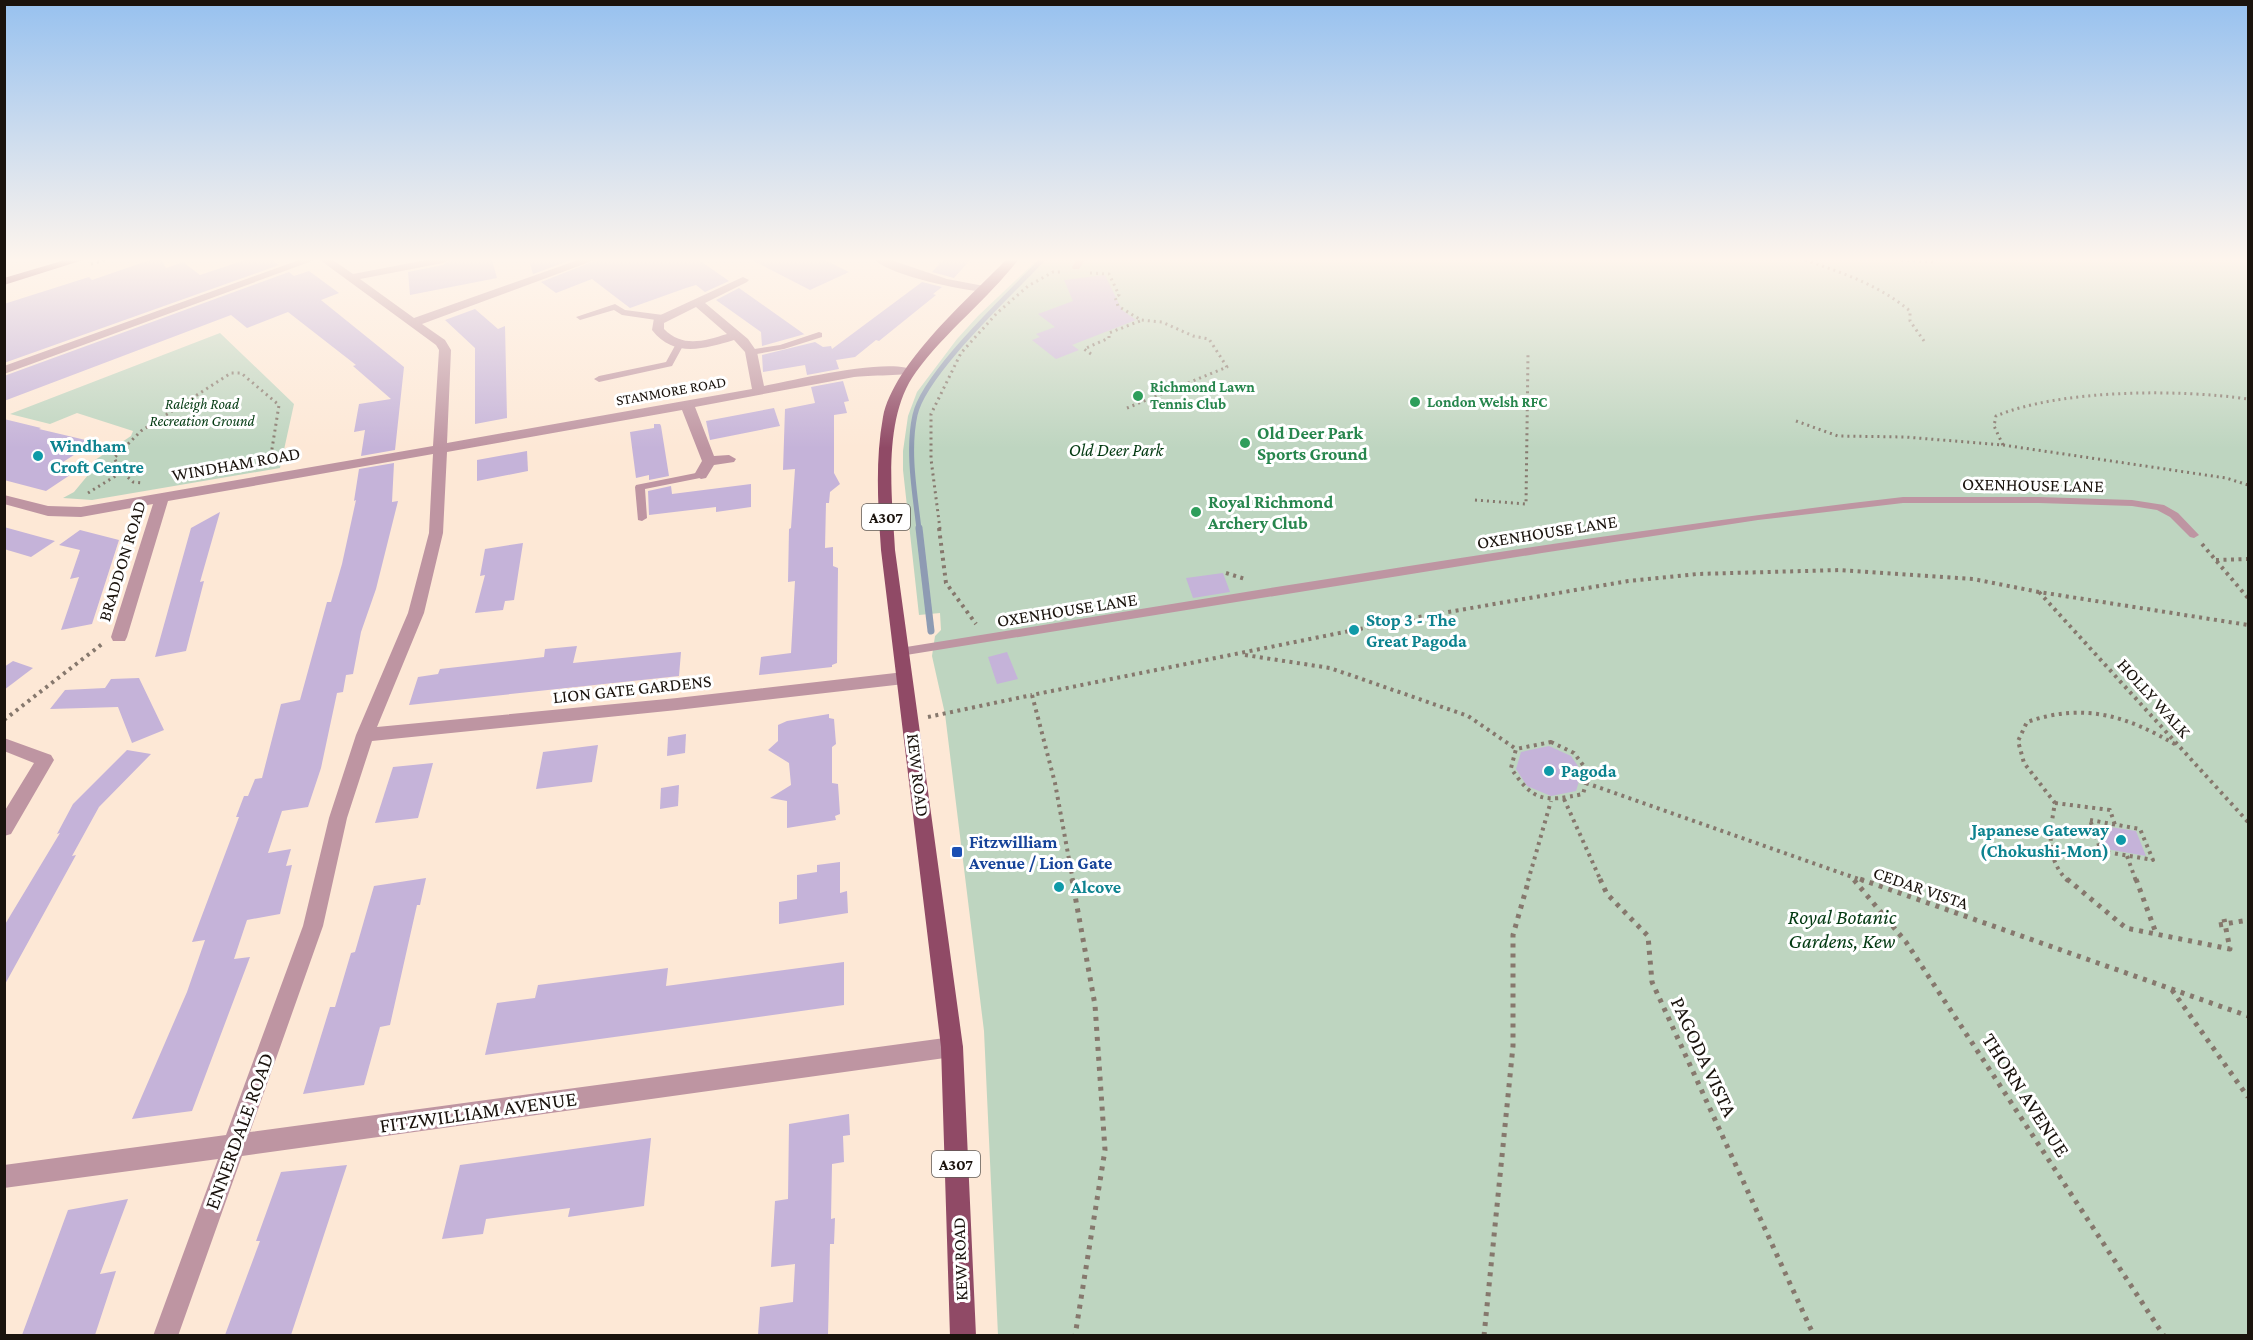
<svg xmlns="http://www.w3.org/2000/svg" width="2253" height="1340" font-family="'Crimson Pro',serif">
  <rect width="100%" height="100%" fill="#fde8d6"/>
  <g fill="#bed5c0">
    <polygon points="1037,260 2248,260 2248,1335 998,1335 984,1031 945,714 932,656 935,636 941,630 940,613 919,615 903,470 903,451 908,416 917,392 957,339 978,316"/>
    <polygon points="220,333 294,404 280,468 92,500 63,498 74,492 98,463 95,460 131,436 133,431 77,413 50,424 10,414"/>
  </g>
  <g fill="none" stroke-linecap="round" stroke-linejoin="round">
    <path stroke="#8e9bb3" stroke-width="5" d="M919,529C915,494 907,451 915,415C924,373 1010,294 1042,260"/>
    <polyline stroke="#8e9bb3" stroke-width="7" points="919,528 931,631"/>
  </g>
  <g fill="#c5b3d9">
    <polygon points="150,260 162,260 166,268 183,262 200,275 245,260 272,260 279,265 4,363 4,304 89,277 92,280"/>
    <polygon points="451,260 492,260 497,278 410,295 408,272 443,265"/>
    <polygon points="529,260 571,260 533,274"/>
    <polygon points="597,260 699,260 729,281 705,292 696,285 686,288 630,308 592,279 556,293 541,282"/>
    <polygon points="752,260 825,260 849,272 810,290"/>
    <polygon points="943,260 970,260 954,278 932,272"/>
    <polygon points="309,271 339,293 321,300 404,367 395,450 361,456 365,430 354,432 359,404 391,399 353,366 356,365 288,312 247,328 231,315 4,401 4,376 289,272 294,276"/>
    <polygon points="1105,275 1122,310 1136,320 1072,345 1079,350 1056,359 1032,340 1040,337 1036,334 1055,327 1038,314 1073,301 1064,280"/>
    <polygon points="922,282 942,287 933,294 936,295 879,341 876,340 855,357 836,360 839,369 807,375 805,365 763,372 762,355 815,342 823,347 831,346 832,349"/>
    <polygon points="739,288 804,334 805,334 762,346 761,332 716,300"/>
    <polygon points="475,309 498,329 505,326 507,418 475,424 475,348 445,320"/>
    <polygon points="843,381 849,401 844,402 847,413 834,415 834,473 840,484 830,492 829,503 826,503 825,548 833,547 833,566 838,568 837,663 832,665 832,667 759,675 761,657 791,653 795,581 788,582 789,529 791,528 795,469 783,470 785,409 815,403 811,387"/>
    <polygon points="774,408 780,426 710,440 706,421"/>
    <polygon points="4,419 41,428 39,429 94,442 63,462 82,467 46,491 4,480"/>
    <polygon points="654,424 660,424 661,426 669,476 649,480 649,475 636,478 630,432 654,428"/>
    <polygon points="527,451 528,471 477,481 477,460"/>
    <polygon points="394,463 392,502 398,501 376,589 361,632 353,674 346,675 343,692 337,693 321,768 308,807 282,811 268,853 291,849 286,866 292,865 280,914 247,920 234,959 250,957 192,1111 132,1119 187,992 205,940 192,942 239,817 236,817 244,796 248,796 255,779 262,778 281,704 300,700 327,602 331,602 342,564 356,500 354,501 359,469"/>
    <polygon points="751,484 751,507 716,512 716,507 649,515 648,491 671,486 672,494"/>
    <polygon points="220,512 200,582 204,581 186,651 155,657 191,528"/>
    <polygon points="4,527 55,541 31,557 4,549"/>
    <polygon points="80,530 119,540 92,624 61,630 79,577 70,579 80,550 59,545"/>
    <polygon points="523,543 514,600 505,601 503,610 475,613 485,575 480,576 485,549"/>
    <polygon points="1223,573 1230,592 1193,598 1186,578"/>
    <polygon points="577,646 573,663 681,652 679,676 409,705 418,677 438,674 440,669 544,657 545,649"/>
    <polygon points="1007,652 1018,679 997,684 988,657"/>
    <polygon points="13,661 33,668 4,690 4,667"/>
    <polygon points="139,678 164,730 132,743 118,707 50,709 65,690 105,688 111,679"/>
    <polygon points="829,714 829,718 834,719 836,744 832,747 832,783 838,784 840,814 835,816 836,820 787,828 787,801 770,798 791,785 789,763 768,750 778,741 778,725 787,721"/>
    <polygon points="686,734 685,753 667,756 668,737"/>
    <polygon points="598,745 592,782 536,789 543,752"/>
    <polygon points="1549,746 1571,756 1582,772 1576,791 1551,796 1527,786 1516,769 1521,752"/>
    <polygon points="127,750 151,754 99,807 72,856 76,855 4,986 4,926 60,833 57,834 73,804"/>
    <polygon points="433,763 418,818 375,823 393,767"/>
    <polygon points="679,785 678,806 660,809 661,788"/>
    <polygon points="2097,825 2136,831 2146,856 2106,849"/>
    <polygon points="840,862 840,893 847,891 848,913 779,924 779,902 797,899 797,875 817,872 817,865"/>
    <polygon points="426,878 420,905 417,905 390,1025 380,1027 364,1085 303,1094 330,1007 335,1007 351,953 355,952 374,886"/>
    <polygon points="844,962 844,1005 485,1055 497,1003 535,998 538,985 668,968 666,986"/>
    <polygon points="849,1114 850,1135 843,1136 844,1162 832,1164 831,1219 835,1218 834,1244 830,1244 828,1335 758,1335 760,1307 793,1302 795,1264 771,1267 775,1201 788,1199 789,1124"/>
    <polygon points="651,1138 644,1206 568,1217 570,1208 486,1219 483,1234 442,1239 460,1165"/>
    <polygon points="347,1165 291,1335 225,1335 260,1241 256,1241 281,1172"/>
    <polygon points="128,1199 100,1274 116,1271 95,1335 22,1335 68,1210"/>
  </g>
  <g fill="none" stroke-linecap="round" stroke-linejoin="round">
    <g stroke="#86786d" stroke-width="3" stroke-dasharray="2 4" stroke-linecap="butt">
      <path d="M1805,260C1843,273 1879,285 1910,311V321L1924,341"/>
      <polyline points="1901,260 1934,262"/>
      <polyline points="91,264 105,260"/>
      <polyline points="1090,273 1109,274 1119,295 1115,297 1118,306 1141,320 1162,322 1193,336 1209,339 1227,367 1127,408"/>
      <polyline points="1091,354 1084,349 1109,338 1109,333 1140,321"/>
      <polyline points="1796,421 1838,436 1905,437 2003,445 2226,478 2248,485"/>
      <path d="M2003,445L1994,426L1996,416C2061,389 2179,389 2248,399"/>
      <polyline points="122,472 114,458 141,431 231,373 241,373 279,405 271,455 269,460 263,462"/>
      <polyline points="88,493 122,472 133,482 143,483"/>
      <polyline points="1475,500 1526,504 1528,354"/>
      <polyline points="940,529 931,459 931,414 961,353 997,313 1028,286 1053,272 1062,272"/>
    </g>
    <g stroke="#86786d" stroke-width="4" stroke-dasharray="3 4.5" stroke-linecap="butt">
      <polyline points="939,528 946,583 976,624"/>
      <polyline points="2202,544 2248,598"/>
      <polyline points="2216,560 2248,559"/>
      <polyline points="1226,573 1245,579"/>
      <polyline points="2039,592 2248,822"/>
      <polyline points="1245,655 1330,668 1468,716 1516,749"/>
      <polyline points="928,717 1032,695"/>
      <polyline points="4,720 102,644"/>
      <path d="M1551,742L1574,753L1589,773L1583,794C1545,802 1533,802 1511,768L1516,749Z"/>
      <polyline points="1586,783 1864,881"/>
      <polyline points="1564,799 1601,881"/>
      <polyline points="2055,803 2110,810 2115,825"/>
      <polygon points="2090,820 2140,829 2153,860 2101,851"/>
      <polyline points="2127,856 2136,881"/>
      <polyline points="1073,881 1055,783 1032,695 1419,617 1628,581 1697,574 1840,570 1973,579 2039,592 2248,625"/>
      <polyline points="1528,881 1551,801"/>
      <path d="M2068,881C2045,859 2050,831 2055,803L2024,763L2018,741L2027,722C2085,702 2127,716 2178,746"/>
    </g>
    <g stroke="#86786d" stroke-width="5" stroke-dasharray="4 6" stroke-linecap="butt">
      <polyline points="1072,879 1095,1005 1105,1150 1075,1336"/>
      <polyline points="1600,879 1607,894 1648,936 1652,982 1814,1336"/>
      <polyline points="1860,879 2248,1016"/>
      <polyline points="2067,879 2126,928 2230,949 2224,919"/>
      <polyline points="2136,879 2156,933"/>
      <polyline points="1854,880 1906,942 2164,1336"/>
      <polyline points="2219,925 2248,920"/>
      <polyline points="2172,990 2248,1097"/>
      <polyline points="1484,1336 1513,1046 1513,935 1529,879"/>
    </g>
    <g fill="#be95a2" fill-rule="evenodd">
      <polygon points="1077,260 1085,260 1079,269 1073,269 1072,267"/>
      <polygon points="615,304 625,310 663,315 667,318 663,321 622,315 614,310 580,320 576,317"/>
      <polygon points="819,332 822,333 822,337 784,349 751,355 746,352 748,350 780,345"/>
      <polygon points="680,341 684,344 672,366 599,382 594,379 599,376 666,362 677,342"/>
      <polygon points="701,472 706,475 705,477 645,489 647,518 642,521 638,520 635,487 636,485"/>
      <path d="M1903,497H2039L2132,500L2164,505L2178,513L2199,535L2194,538L2190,537L2170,517L2157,510L2132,506L2039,503H1903L1758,520L1542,553L900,656L894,652L900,648C1234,595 1567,536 1903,497Z"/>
    </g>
    <g fill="#be95a2" fill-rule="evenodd">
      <polygon points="299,260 315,260 4,374 4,366"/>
      <path d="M320,260H333L353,274L426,260H449L443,263L360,279L414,318L578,260H595L422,324L445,340L451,350L447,443L752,389L745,352L734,340C704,349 674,358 652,330L654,318L743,277L749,280L747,282L705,303L748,339L757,352L764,386C791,381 897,355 915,372C911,376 866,375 854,377L695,407L714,456L729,455L736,459L734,462L714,465L706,478L701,479L694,475L702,461L682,410L447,452L443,533L424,613L377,727L677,698L904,672L910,674L912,678L910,682L904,684L677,710L372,741L347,818L323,926L250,1132L952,1037L960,1040L963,1047L960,1054L952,1057L242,1156L178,1336H153L218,1159L4,1188V1165L226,1135L303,926L329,818L356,735L408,613L429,533L433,454L168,501L127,637L125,641H113L111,637L153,504L81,517L48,516L4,504V495L48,506L81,507L433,446L439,350L436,345ZM696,307L727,334C704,341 683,348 664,329V323Z"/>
      <path d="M875,260H891L947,279L984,286L990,289L984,292C959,289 894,277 875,260Z"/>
      <polygon points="4,738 51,755 54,760 11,834 4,836 4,812 34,763 4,751"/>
    </g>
    <path fill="#904a66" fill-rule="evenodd" d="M1006,260H1018C987,300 946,331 916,372C882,418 892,496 895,550L963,1047L976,1336H950L941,1047L881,550C878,506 875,461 883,417C894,363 967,300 1006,260Z"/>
    <polygon fill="#873c5b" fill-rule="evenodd" points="65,260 83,260 4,285 4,278"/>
  </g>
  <linearGradient id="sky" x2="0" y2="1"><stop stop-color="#97c1ef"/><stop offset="0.58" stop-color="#fef5ed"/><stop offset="1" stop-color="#fef5ed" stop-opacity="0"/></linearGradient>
  <rect width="2253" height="448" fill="url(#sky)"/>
  <g fill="#2e9e5b" stroke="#fff" stroke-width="2">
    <circle cx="1138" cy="396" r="6"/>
    <circle cx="1415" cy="402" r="6"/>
    <circle cx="1245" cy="443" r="6"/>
    <circle cx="1196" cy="512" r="6"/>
  </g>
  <g fill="#0f9aa8" stroke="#fff" stroke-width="2">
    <circle cx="38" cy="456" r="6"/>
    <circle cx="1354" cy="630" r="6"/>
    <circle cx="1549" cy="771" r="6"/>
    <circle cx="2121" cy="840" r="6"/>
    <circle cx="1059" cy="887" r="6"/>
  </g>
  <rect fill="#1a4fb4" stroke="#fff" stroke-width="2" x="951" y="846" width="12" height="12" rx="3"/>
  <g text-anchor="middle" stroke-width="6" stroke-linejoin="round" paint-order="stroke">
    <g font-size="15" font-weight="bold" fill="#27864d" stroke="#fff" text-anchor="start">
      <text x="1150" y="392">Richmond Lawn<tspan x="1150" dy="17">Tennis Club</tspan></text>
      <text x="1427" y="407">London Welsh RFC</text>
    </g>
    <g font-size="15" fill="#1a130d" stroke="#fff">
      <text transform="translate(671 391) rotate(-10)" y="5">STANMORE ROAD</text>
    </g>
    <g font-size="15" font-style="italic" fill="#033a12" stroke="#fff">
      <text x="202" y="409">Raleigh Road<tspan x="202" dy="17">Recreation Ground</tspan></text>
    </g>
    <g fill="#fff" stroke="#5f5a56" stroke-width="1.5">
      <rect x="862" y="504" width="48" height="26" rx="4.5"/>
      <rect x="932" y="1151" width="48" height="26" rx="4.5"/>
    </g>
    <g font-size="16" font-weight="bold" fill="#1a130d">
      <text x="886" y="523">A307</text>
      <text x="956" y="1170">A307</text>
    </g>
    <g font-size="18" font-weight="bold" fill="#27864d" stroke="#fff" text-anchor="start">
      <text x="1257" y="439">Old Deer Park<tspan x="1257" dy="21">Sports Ground</tspan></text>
      <text x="1208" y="508">Royal Richmond<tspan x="1208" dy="21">Archery Club</tspan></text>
    </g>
    <g font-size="18" font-weight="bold" fill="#0d838f" stroke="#fff" text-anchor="start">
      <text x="50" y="452">Windham<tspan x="50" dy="21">Croft Centre</tspan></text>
      <text x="1366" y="626">Stop 3 - The<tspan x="1366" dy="21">Great Pagoda</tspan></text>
      <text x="1561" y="777">Pagoda</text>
      <text x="2109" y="836" text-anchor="end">Japanese Gateway<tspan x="2109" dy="21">(Chokushi-Mon)</tspan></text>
      <text x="1071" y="893">Alcove</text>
    </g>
    <g font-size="18" font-style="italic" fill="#033a12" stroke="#fff">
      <text x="1116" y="456">Old Deer Park</text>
    </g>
    <g font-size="18" fill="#1a130d" stroke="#fff">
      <text transform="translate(236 464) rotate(-10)" y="6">WINDHAM ROAD</text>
      <text transform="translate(2033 485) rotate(1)" y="6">OXENHOUSE LANE</text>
      <text transform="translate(1547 532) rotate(-9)" y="6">OXENHOUSE LANE</text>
      <text transform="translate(122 561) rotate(-73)" y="6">BRADDON ROAD</text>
      <text transform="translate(1067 610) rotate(-9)" y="6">OXENHOUSE LANE</text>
      <text transform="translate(632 689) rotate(-6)" y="6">LION GATE GARDENS</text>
      <text transform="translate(2154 698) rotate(48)" y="6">HOLLY WALK</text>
      <text transform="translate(918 775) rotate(83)" y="6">KEW ROAD</text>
      <text transform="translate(1921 888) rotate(19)" y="6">CEDAR VISTA</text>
      <text transform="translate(960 1259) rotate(-92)" y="6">KEW ROAD</text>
    </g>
    <g font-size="18" font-weight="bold" fill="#164399" stroke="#fff" text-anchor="start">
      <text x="969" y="848">Fitzwilliam<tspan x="969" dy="21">Avenue / Lion Gate</tspan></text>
    </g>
    <g font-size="21" font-style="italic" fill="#033a12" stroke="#fff">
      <text x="1842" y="924">Royal Botanic<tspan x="1842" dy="24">Gardens, Kew</tspan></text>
    </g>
    <g font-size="21" fill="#1a130d" stroke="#fff">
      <text transform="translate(1704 1057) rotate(65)" y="7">PAGODA VISTA</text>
      <text transform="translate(2026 1095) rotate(57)" y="7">THORN AVENUE</text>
      <text transform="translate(478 1112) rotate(-8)" y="7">FITZWILLIAM AVENUE</text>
      <text transform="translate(239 1131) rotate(-70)" y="7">ENNERDALE ROAD</text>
    </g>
  </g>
  <rect width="2253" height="1340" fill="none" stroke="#1a130d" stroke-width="12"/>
</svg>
